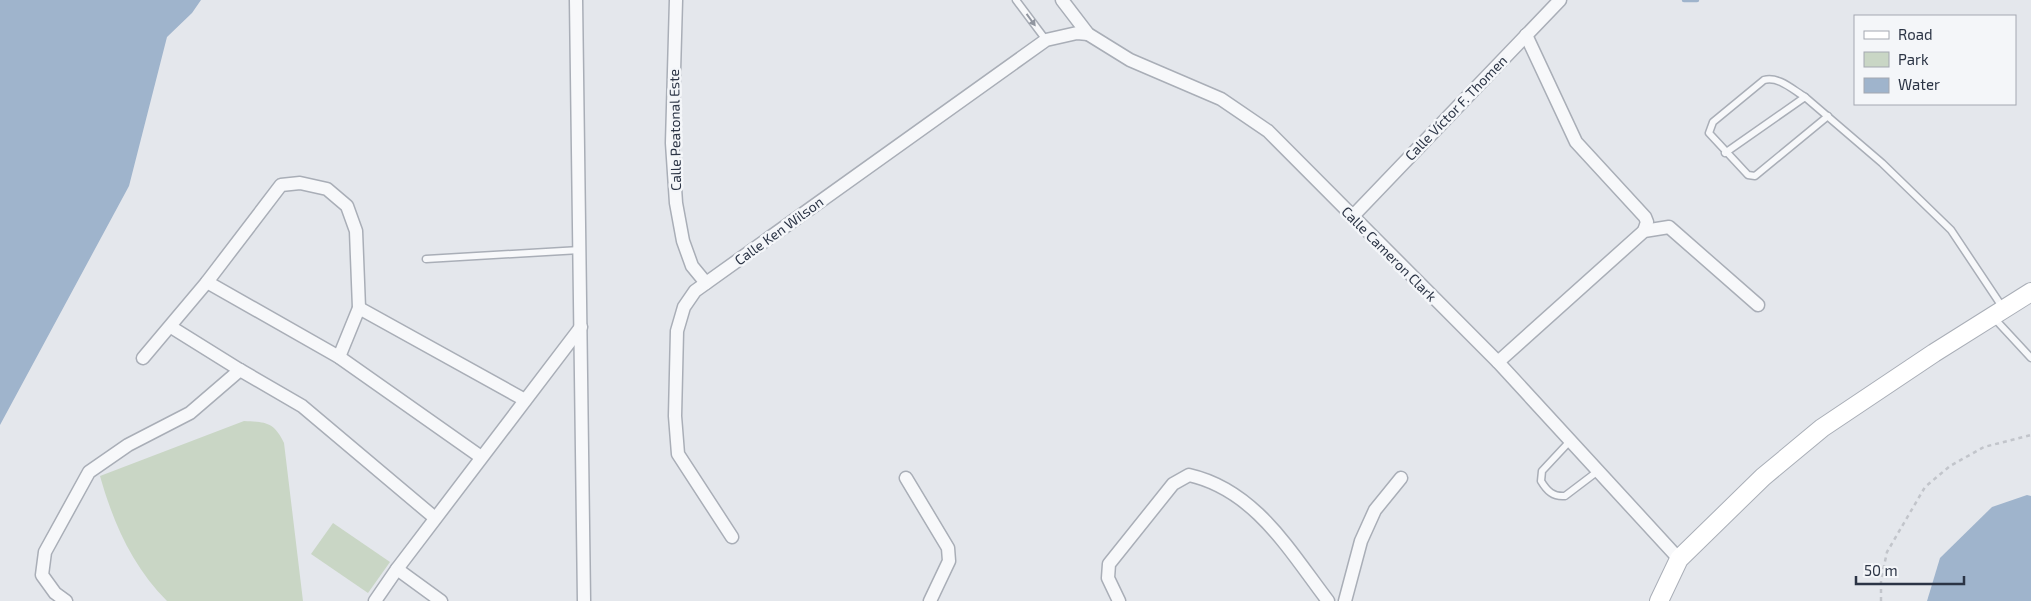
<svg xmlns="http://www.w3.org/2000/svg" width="2031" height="601" font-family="'Exo 2',sans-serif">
  <rect width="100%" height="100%" fill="#e4e7ec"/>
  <g fill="#c9d6c5">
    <path d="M244,421C266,422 274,422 284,443L303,601H167C132,566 113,522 100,476Z"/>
    <polygon points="333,523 390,562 368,593 311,554"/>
  </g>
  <g fill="#9fb4cc">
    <polygon points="0,0 201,0 192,13 167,37 129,186 0,425"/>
    <polygon points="2027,495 2031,496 2031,601 1927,601 1940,558 1992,507"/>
  </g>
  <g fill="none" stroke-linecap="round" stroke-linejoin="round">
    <polyline stroke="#9fb4cc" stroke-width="4.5" points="1684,0 1697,0"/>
    <g stroke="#a9aeb7" stroke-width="9">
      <g id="lane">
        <polyline points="1016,0 1046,40"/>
        <path d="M1805,97C1793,90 1779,76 1764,80L1713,122L1709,133L1748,175L1755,176L1828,116"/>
        <polyline points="1725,153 1805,97 1882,163 1951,230 2003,308"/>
        <polyline points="426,259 580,250"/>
        <polyline points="1994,318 2031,358"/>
        <path d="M1570,441L1542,471L1541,481C1547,491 1553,497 1565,496L1598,471"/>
      </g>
    </g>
    <g stroke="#a9aeb7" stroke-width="15">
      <g id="street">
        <polyline points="576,0 584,601"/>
        <polyline points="676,0 672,143 676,203 683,241 692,266 706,283"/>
        <polyline points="1062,0 1088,34 1130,60 1221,99 1268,131 1498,362 1679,559"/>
        <polyline points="1526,35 1576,142 1645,217 1647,222 1644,231"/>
        <polyline points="1352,217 1560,0"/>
        <polyline points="207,282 339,357 481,457"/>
        <polyline points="359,308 525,400"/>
        <polyline points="171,327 240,370 302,406 435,518"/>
        <polyline points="143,358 207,282 281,185 300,183 327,189 347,206 356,231 359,308 339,357"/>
        <polyline points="1498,362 1644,231 1669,227 1758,305"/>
        <polyline points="906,478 948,548 949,561 930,601"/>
        <polyline points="732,537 678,454 675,416 677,331 684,307 695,291 1046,40 1077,33 1088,34"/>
        <polyline points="397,569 441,601"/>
        <polyline points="66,601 55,593 42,575 45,552 89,472 128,445 190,413 240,370"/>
        <polyline points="375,601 397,569 581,327"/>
        <path d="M1119,601L1108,578L1109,564L1173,484L1189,475C1255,490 1289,550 1328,601"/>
        <polyline points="1345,601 1361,541 1375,510 1401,478"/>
      </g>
    </g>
    <g stroke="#a9aeb7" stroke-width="20">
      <polyline id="secondary" points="1659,601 1679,559 1763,477 1822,428 1934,353 2031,292"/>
    </g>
    <polyline stroke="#c2c5cb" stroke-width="2.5" stroke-dasharray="4 4" stroke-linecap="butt" points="1881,601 1881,580 1887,552 1925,487 1950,466 1984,447 2031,435"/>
    <use href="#lane" stroke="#f7f8fa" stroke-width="6"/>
    <use href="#street" stroke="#f7f8fa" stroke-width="12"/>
    <use href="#secondary" stroke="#fff" stroke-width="18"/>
  </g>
  <defs><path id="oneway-solid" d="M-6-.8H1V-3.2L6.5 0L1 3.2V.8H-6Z" transform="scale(1.25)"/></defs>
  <use fill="#9196a0" href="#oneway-solid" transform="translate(1031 20) rotate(54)"/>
  <g text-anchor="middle" stroke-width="5" stroke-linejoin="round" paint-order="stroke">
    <g font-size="14" fill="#2b3445" stroke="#f4f6f9">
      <text transform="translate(1456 108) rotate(-46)" y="5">Calle Víctor F. Thomen</text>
      <text transform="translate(675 130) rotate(-91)" y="5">Calle Peatonal Este</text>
      <text transform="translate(779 231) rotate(-36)" y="5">Calle Ken Wilson</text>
      <text transform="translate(1389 254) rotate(45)" y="5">Calle Cameron Clark</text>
    </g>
  </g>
  <rect x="1854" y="15" width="162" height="90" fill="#f4f6f9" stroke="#a4a8b1"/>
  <rect x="1864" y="31" width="25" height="8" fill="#ffffff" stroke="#a4a8b1"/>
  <text x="1898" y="40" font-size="15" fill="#2b3445">Road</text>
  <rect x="1864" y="52" width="25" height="15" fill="#c9d6c5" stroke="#a4a8b1"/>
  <text x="1898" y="65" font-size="15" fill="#2b3445">Park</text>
  <rect x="1864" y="78" width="25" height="15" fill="#9fb4cc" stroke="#a4a8b1"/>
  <text x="1898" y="90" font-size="15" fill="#2b3445">Water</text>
  <path d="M1856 576v8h108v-8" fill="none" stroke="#2b3445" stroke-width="2.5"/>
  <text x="1864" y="576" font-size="15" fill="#2b3445" stroke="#f4f6f9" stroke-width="4" paint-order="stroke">50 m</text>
</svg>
